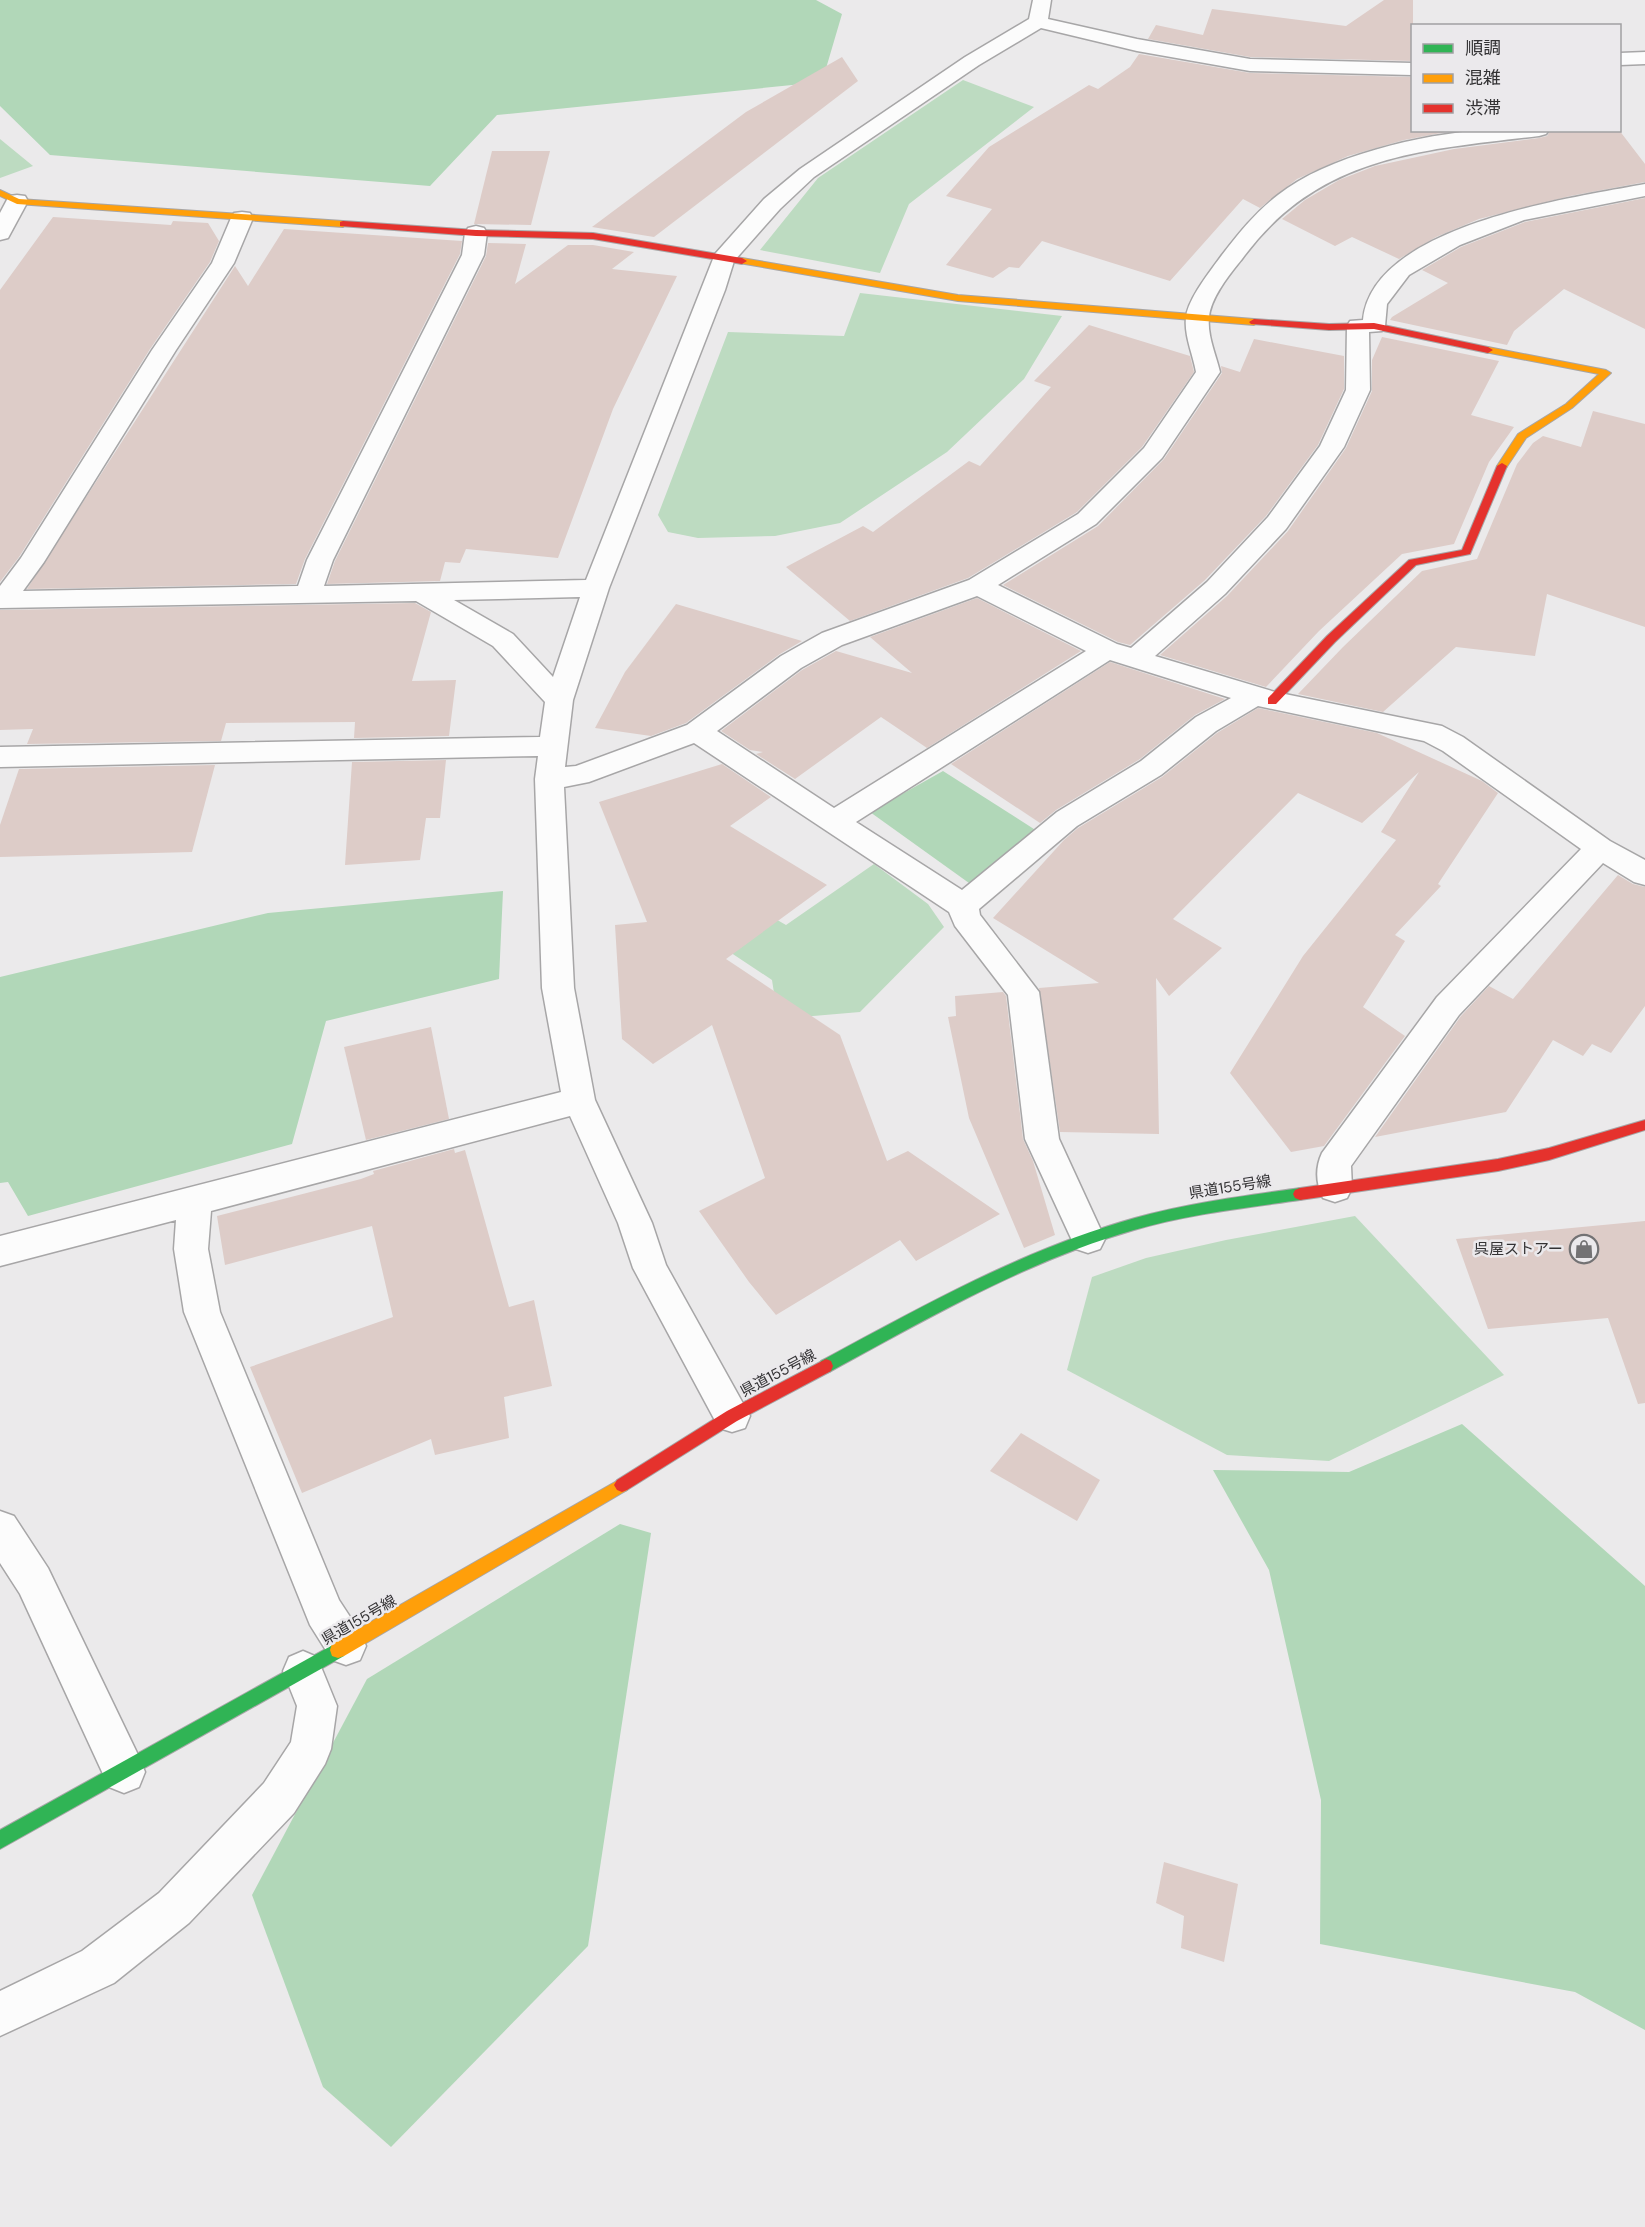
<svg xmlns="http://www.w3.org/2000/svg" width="1645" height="2227" font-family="'DM Sans','Noto Sans JP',sans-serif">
  <rect width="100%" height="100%" fill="#ebeaeb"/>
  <g fill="#bddbc1">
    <polygon points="963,80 1034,107 909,204 880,273 760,250 818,178"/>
    <polygon points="0,139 33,166 0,178"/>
    <polygon points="860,293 1062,316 1024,379 947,452 840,523 775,536 698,538 668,532 658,515 728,332 844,336"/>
    <polygon points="874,864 928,904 944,927 860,1012 778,1019 772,980 653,901 695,873 786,925"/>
    <polygon points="1355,1216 1504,1375 1329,1461 1227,1455 1067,1370 1092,1277 1146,1258 1226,1240"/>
  </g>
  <g fill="#b1d7b8">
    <polygon points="0,0 816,0 842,14 822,82 497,115 430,186 50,155 0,106"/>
    <polygon points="943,771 1037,831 969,883 870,812"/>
    <polygon points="503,891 499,979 326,1021 292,1144 28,1216 8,1182 0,1183 0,977 268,913"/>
    <polygon points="1462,1424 1645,1586 1645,2030 1575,1992 1320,1944 1321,1800 1269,1570 1213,1470 1349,1472"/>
    <polygon points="620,1524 651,1533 588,1946 391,2147 323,2087 252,1895 367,1679"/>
  </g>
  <g fill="#ddccc8">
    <polygon points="1384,0 1413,0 1413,61 1250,57 1148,39 1156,25 1203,35 1212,9 1346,26"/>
    <polygon points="1139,54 1250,73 1413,77 1413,130 1457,130 1404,140 1348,156 1297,179 1260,208 1243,199 1170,281 1042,241 1019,268 1009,267 993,278 946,265 992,209 946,196 989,147 1089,85 1098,89 1130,67"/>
    <polygon points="842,57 858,81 654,237 592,227 746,112"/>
    <polygon points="1551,130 1619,130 1645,164 1645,182 1570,196 1479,219 1436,237 1399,259 1352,237 1335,246 1282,219 1305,200 1339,180 1375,166 1454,149 1539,138 1547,136"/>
    <polygon points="492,151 550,151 531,225 474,224"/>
    <polygon points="1645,198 1645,329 1564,289 1514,331 1507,345 1390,320 1392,317 1448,283 1422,270 1461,247 1525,222"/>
    <polygon points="53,217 171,225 173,221 208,223 219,241 210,262 150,349 19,557 0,582 0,290"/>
    <polygon points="284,229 462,241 460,254 305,559 296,584 27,589 235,266 248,286"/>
    <polygon points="488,243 526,244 515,284 568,245 593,245 634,252 612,269 677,276 613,409 558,558 466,549 460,563 445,562 440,581 327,584 335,561 486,256"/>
    <polygon points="1089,325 1190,356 1194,372 1142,447 1077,512 968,578 850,621 786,567 863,526 873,532 969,461 980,466 1051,387 1034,381"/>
    <polygon points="1382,337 1499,361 1471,415 1514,427 1489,462 1454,544 1402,554 1319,631 1266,687 1160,655 1227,596 1288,531 1346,448 1372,391 1372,360"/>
    <polygon points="1254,339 1344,356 1344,389 1318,445 1266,516 1205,580 1130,645 1118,642 1003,585 1098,526 1164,459 1222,373 1221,366 1240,372"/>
    <polygon points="1593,411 1645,424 1645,627 1547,594 1535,656 1456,647 1383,712 1298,694 1343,647 1422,571 1477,559 1517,464 1533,443 1543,436 1581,447"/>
    <polygon points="977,598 1081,651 927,748 881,717 795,779 756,754 763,752 750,750 721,731 802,670 836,651 912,673 870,637"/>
    <polygon points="415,603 431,612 412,681 456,680 449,736 354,738 355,722 226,723 221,741 27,744 33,729 0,730 0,610"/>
    <polygon points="676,604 802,641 780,654 686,723 651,736 595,728 625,672"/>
    <polygon points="1110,662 1225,699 1195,715 1140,759 1056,810 1040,823 951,764"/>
    <polygon points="1258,708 1377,733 1482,781 1498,793 1438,884 1441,886 1395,935 1405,941 1363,1007 1405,1036 1324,1146 1291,1152 1230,1073 1303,956 1396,840 1381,832 1419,772 1362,823 1298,793 1173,919 1222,948 1169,996 1156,978 1159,1134 1060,1132 1039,988 1099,983 993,918 1064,840 1078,828 1162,777 1217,733"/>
    <polygon points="446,760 440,818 426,818 420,860 345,865 352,762"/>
    <polygon points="722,764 771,797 730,826 827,885 726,959 840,1035 887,1161 908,1151 1000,1214 916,1261 900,1240 776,1315 749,1282 699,1211 765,1178 712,1025 653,1064 622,1039 615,925 647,922 599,802"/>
    <polygon points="215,765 192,852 0,857 0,825 19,769"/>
    <polygon points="1618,875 1633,884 1645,887 1645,1006 1611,1053 1592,1044 1583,1056 1553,1040 1506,1112 1375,1137 1461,1016 1489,986 1513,999"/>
    <polygon points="1003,992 1006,996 1023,1139 1033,1161 1055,1235 1024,1248 969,1118 948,1017 956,1016 955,996"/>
    <polygon points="431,1027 449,1119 366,1140 344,1047"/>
    <polygon points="454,1149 455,1153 465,1150 509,1307 534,1300 552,1386 504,1397 509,1438 435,1455 431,1439 302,1493 250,1367 393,1317 372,1226 225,1265 217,1216 361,1179 374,1174 373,1171"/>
    <polygon points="1645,1221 1645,1403 1638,1404 1608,1318 1488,1329 1456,1239"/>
    <polygon points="1021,1433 1100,1480 1077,1521 990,1471"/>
    <polygon points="1164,1862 1238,1884 1224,1962 1181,1948 1184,1916 1156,1903"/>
  </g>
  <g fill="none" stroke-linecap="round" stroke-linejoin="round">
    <g stroke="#a7a6a7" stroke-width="3">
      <g id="street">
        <path d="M1033,0H1051L1048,19L1137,39L1250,59L1412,63V75L1250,71L1137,51L1041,28L979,65L814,177L780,209L734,261L725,290L609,588L573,700L565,767L576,766L687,725L781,656L822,633L969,580L1078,514L1144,448L1196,372C1193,355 1184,335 1186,318C1187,300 1211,270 1222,255C1239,233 1255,213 1278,195C1327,156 1422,134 1485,130C1506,129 1528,130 1549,130L1546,134L1539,136C1421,150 1318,155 1242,259C1230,274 1210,298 1209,318C1207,335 1216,355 1220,372L1162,458L1096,524L998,585L1117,644L1131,648L1207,582L1268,517L1320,446L1346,390L1347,326L1350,321L1363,320C1372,225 1571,198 1645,184V196L1524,220L1460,245L1409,275L1387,304L1385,326L1382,331L1369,332L1370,390L1344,447L1286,529L1225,594L1155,656L1275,692L1442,726L1463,737L1610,841L1645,860V885L1634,882L1603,863L1459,1015L1351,1166L1352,1188L1347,1198L1335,1202L1323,1198C1316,1184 1315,1168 1322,1153L1437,997L1581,849L1443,751L1424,741L1258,706L1216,731L1161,775L1077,826L979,909L980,915L1039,992L1059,1139L1105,1239L1100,1249L1088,1253L1076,1249L1025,1139L1008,995L955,926L949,912L694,743L589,782L564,787L574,988L595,1100L652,1223L666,1265L750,1416L745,1428L732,1432L719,1428L633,1268L618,1223L570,1116L211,1211L208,1249L220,1312L339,1600L360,1632L366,1646L360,1660L346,1665L332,1660L310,1625L184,1312L174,1249L176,1220L0,1266V1236L561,1092L542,988L535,779L538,756L0,767V747L540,737L545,702L493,646L416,601L0,608V586L21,558L152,350L212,263L231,218L234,213L242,212L250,213L253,218L234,263L176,350L44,562L23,591L298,586L307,560L462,255L465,233L468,228L476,226L484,228L487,233L484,255L333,560L324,586L586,580L715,254L764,199L800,169L965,57L1029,19ZM977,596L1086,651L834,808L717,731L801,668L842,645ZM580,597L553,677L513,634L454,600ZM1110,660L1231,698L1196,717L1141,761L1057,812L962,890L856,822Z"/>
        <polygon points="1645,52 1645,64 1620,65 1620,53"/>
        <polygon points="17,195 25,196 28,201 8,238 0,240 0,213 9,196"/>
        <polygon points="0,1511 14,1516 48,1568 139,1757 145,1772 139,1787 124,1793 109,1787 20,1594 0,1563"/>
        <polygon points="303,1651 317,1657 337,1706 331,1749 325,1764 294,1813 189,1923 114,1983 0,2036 0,1991 82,1951 159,1893 264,1783 291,1742 297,1706 283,1671 289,1657"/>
      </g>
    </g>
    <g stroke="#a7a6a7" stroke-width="2">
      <g id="fast">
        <path d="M1300,1188L1305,1190L1307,1194L1305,1198L1300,1200C1244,1208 1188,1214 1134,1230C1027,1261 928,1318 831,1371L826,1373L821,1371L819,1366L821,1361C921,1307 1024,1249 1135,1218C1189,1203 1244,1196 1300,1188Z"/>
        <polygon points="338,1642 344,1644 346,1650 344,1656 0,1849 0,1830"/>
      </g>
    </g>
    <g stroke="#a7a6a7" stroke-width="2">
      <g id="slow">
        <polygon points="0,190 19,199 343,221 347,224 343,227 17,204 0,196"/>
        <polygon points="742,258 958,295 1254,319 1259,322 1254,325 958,301 739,263 739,259"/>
        <polygon points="1488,347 1606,370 1611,373 1572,408 1526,438 1506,468 1502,469 1497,466 1518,434 1566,404 1599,374 1485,352 1485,348"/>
        <polygon points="622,1478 627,1480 630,1485 627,1490 344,1656 338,1658 332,1656 330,1650 332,1644"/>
      </g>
    </g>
    <g stroke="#a7a6a7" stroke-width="2">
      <g id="jam">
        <polygon points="343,221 476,230 593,233 742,258 747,261 742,264 593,239 476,236 340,226 340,222"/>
        <polygon points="1254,319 1329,324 1374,323 1488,347 1493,350 1488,353 1374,329 1329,330 1251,324 1249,322"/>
        <polygon points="1502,463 1507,466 1470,554 1416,565 1335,642 1276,704 1268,704 1268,698 1327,636 1409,560 1462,550 1497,466"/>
        <polygon points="1645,1120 1645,1130 1549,1160 1498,1171 1300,1200 1295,1198 1293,1194 1295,1190 1300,1188 1498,1159 1549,1148"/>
        <polygon points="826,1359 831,1361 833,1366 831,1371 737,1421 627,1490 622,1492 617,1490 614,1485 617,1480 727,1411"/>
      </g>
    </g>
    <use href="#street" fill="#fcfcfc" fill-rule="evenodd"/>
    <use href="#fast" fill="#30b455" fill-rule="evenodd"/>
    <use href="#slow" fill="#ff9f0a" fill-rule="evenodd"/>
    <use href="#jam" fill="#e5322d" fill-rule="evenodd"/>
  </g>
  <defs>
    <g id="shop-ring" transform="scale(1.5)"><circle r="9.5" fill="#ebe9ec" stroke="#737274" stroke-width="1.5"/><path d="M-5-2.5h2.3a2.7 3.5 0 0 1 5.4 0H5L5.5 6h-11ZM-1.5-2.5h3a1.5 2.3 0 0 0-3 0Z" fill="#737274"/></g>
  </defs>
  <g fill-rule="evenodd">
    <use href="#shop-ring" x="1584" y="1249"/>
  </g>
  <g text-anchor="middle" stroke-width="5" stroke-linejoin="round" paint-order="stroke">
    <g font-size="15" fill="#333234" stroke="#ebe9ec">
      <text transform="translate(1230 1187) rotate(-9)" y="5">県道155号線</text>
      <text transform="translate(778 1373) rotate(-28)" y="5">県道155号線</text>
      <text transform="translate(359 1620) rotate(-30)" y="5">県道155号線</text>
    </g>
    <g font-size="15" fill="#333234" stroke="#ebe9ec" text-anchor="end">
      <text x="1563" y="1254">呉屋ストアー</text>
    </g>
  </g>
  <rect x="1411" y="24" width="210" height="108" fill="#ebe9ec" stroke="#a1a0a2" stroke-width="1.5"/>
  <rect x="1423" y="44" width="30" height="9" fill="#30b455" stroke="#a1a0a2" stroke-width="1.5"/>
  <text x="1465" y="54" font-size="18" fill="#333234">順調</text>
  <rect x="1423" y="74" width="30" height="9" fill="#ff9f0a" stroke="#a1a0a2" stroke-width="1.5"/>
  <text x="1465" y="84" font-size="18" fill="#333234">混雑</text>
  <rect x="1423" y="104" width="30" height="9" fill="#e5322d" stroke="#a1a0a2" stroke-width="1.5"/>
  <text x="1465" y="114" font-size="18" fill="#333234">渋滞</text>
</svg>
